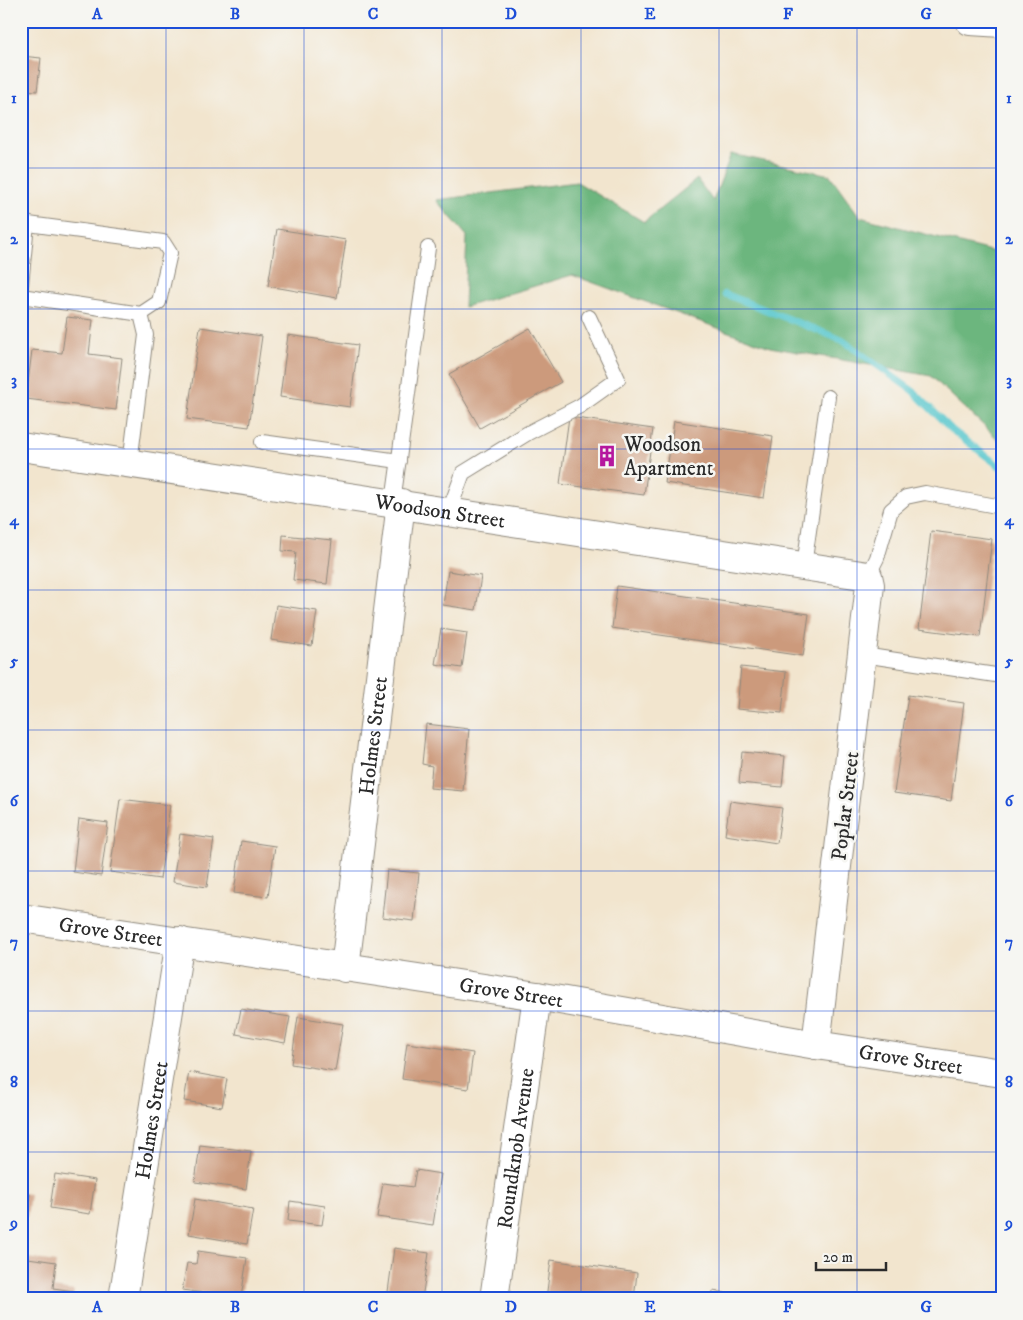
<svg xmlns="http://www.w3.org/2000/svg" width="1023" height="1320" font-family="'IM FELL DW Pica',serif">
  <rect width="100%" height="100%" fill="#f6f6f2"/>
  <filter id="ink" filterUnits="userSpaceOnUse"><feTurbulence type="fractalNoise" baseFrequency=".02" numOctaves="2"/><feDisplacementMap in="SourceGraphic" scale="10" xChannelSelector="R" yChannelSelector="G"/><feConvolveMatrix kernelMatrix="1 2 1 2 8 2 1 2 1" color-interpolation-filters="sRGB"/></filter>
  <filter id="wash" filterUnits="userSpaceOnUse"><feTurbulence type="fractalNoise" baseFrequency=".0096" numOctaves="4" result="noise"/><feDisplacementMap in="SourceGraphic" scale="20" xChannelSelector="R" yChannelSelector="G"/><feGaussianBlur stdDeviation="1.12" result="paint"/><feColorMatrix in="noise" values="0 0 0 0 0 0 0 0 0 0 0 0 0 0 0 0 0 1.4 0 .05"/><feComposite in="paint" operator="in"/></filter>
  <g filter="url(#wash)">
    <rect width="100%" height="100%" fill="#f2e5ce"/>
    <polygon fill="#6cb67e" stroke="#4c7054" points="731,154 830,175 860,217 1002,254 1002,443 931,376 770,347 572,275 464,307 467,236 436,200 577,182 644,222 697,179 713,201"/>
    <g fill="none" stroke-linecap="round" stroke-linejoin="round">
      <polyline stroke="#59c7cd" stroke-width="7" points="725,294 842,340 913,391 952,430 1002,468"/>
    </g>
    <g id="blocks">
      <g fill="#cc9a7c">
        <polygon points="21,56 41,58 37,91 21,90"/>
        <polygon points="277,229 346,240 337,298 268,286"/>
        <polygon points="67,317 93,320 89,354 122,358 116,410 26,399 32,350 62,353"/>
        <polygon points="200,327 262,336 249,427 187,419"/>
        <polygon points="530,328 561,382 480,428 449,374"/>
        <polygon points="288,335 358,345 350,407 280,397"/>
        <polygon points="569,417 653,429 644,495 560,484"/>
        <polygon points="674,421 773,436 764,498 665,483"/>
        <polygon points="931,531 992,539 980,637 919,629"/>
        <polygon points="283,535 332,540 327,584 293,580 296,552 282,551"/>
        <polygon points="448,571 481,576 476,610 443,605"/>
        <polygon points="617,586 809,614 803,656 612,628"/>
        <polygon points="276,605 317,611 312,646 271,640"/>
        <polygon points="441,629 467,633 462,668 435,664"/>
        <polygon points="741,667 786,672 782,713 737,709"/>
        <polygon points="908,695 964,703 951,801 894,793"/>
        <polygon points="426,724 469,729 463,791 430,788 432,766 422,764"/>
        <polygon points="742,752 785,756 782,787 739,783"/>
        <polygon points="120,799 170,805 160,879 110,872"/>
        <polygon points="730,801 782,808 777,843 725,835"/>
        <polygon points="79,819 108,823 101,876 73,872"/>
        <polygon points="180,834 214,839 207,887 173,882"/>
        <polygon points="241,841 275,846 268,897 234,893"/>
        <polygon points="387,870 419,873 414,921 382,917"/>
        <polygon points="241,1009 290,1017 285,1043 236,1034"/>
        <polygon points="298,1017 343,1024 335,1071 291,1064"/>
        <polygon points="407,1043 473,1053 468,1089 402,1079"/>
        <polygon points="189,1072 227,1079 222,1107 184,1101"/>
        <polygon points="200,1145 251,1151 246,1189 195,1182"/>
        <polygon points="416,1170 441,1174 433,1225 377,1217 383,1183 413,1187"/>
        <polygon points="55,1174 95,1180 90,1214 50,1208"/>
        <polygon points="21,1193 30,1194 27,1217 21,1216"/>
        <polygon points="195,1199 253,1209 247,1244 189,1234"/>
        <polygon points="290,1201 325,1206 322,1225 288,1221"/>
        <polygon points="394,1248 429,1253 422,1299 387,1299"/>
        <polygon points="198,1251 247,1258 241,1298 182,1290 187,1263 196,1264"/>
        <polygon points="21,1257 56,1262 53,1288 74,1291 73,1299 21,1299"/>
        <polygon points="551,1260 637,1273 634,1299 546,1299"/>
        <polygon points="713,1291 725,1293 725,1299 712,1299"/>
      </g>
    </g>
  </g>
  <g filter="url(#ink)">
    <use href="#blocks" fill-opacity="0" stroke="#8e887c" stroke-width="1"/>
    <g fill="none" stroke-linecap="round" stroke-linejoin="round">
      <g stroke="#8e887c" stroke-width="16">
        <g id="lane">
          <polyline points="21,223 163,242 170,253 159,302 141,314"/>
          <polyline points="21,286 27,223"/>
          <polyline points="21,296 141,314 146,335 130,463"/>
          <polyline points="262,442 399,461"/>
          <polyline points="393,502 428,248"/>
          <polyline points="449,511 463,473 528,433 580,406 618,379 589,317"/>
          <polyline points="804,566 828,397"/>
          <polyline points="868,576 877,558 891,510 906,497 925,493 1002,507"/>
          <polyline points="863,655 1002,676"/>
        </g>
      </g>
      <g stroke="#8e887c" stroke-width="30">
        <g id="street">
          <polyline points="970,21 1002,23"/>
          <path id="s1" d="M21,447L868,576L870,585L816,1045"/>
          <path id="s2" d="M21,918L537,996L816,1045L1002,1073"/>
          <path id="s3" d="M345,968L401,503"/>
          <path id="s4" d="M123,1299L180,941"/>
          <path id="s5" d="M494,1299L537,996"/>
        </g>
      </g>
      <use href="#lane" stroke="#fff" stroke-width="14"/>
      <use href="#street" stroke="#fff" stroke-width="28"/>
    </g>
  </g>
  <path fill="none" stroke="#1d4ed8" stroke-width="1" stroke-opacity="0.55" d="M166,21V1299M304,21V1299M442,21V1299M581,21V1299M719,21V1299M857,21V1299M21,168H1002M21,309H1002M21,449H1002M21,590H1002M21,730H1002M21,871H1002M21,1011H1002M21,1152H1002"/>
  <defs>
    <g id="building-bare" transform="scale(1.725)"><path d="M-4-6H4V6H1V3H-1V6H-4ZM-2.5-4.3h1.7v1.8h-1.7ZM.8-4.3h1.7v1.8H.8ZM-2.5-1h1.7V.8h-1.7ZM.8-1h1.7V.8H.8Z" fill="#b5179e" stroke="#f6f6f2" stroke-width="2.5" paint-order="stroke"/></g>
  </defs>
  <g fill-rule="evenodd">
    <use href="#building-bare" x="607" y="456"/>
  </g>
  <g text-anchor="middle" stroke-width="5" stroke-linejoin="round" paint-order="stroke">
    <g font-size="21" fill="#2b2b2b" stroke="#f6f6f2" text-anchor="start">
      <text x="624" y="451">Woodson<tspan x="624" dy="24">Apartment</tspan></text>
    </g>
    <g font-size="21" fill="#2b2b2b" stroke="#f6f6f2">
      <text dy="7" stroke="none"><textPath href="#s1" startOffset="424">Woodson Street</textPath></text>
      <text dy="7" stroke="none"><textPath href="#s3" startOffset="234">Holmes Street</textPath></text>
      <text transform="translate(845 806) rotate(-83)" y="7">Poplar Street</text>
      <text dy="7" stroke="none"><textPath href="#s2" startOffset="91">Grove Street</textPath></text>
      <text dy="7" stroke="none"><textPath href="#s2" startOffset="496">Grove Street</textPath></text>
      <text dy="7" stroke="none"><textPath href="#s2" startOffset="901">Grove Street</textPath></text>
      <text dy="7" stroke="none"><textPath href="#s4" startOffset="181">Holmes Street</textPath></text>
      <text dy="7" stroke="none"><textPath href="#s5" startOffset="152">Roundknob Avenue</textPath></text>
    </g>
  </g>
  <rect width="1023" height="1320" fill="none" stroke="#f6f6f2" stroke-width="55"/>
  <path d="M816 1262v8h70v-8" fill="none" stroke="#2b2b2b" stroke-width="2.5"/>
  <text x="823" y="1262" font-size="15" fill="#2b2b2b" stroke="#f6f6f2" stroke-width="4" paint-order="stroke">20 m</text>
  <rect x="28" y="28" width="968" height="1264" fill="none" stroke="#1d4ed8" stroke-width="2"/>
  <g font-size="16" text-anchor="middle" font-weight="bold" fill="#1d4ed8">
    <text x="97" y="19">A</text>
    <text x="235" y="19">B</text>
    <text x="373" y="19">C</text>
    <text x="511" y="19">D</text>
    <text x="650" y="19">E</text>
    <text x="788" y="19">F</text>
    <text x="926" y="19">G</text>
    <text x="14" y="103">1</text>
    <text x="1009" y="103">1</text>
    <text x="14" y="244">2</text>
    <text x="1009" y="244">2</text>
    <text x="14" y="385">3</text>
    <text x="1009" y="385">3</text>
    <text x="14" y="525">4</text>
    <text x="1009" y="525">4</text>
    <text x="14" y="666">5</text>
    <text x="1009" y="666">5</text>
    <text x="14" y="806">6</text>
    <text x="1009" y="806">6</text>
    <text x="14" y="947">7</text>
    <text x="1009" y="947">7</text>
    <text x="14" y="1087">8</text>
    <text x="1009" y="1087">8</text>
    <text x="14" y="1228">9</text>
    <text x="1009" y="1228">9</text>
    <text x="97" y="1312">A</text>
    <text x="235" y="1312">B</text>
    <text x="373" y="1312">C</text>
    <text x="511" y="1312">D</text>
    <text x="650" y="1312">E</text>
    <text x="788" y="1312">F</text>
    <text x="926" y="1312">G</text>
  </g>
</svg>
